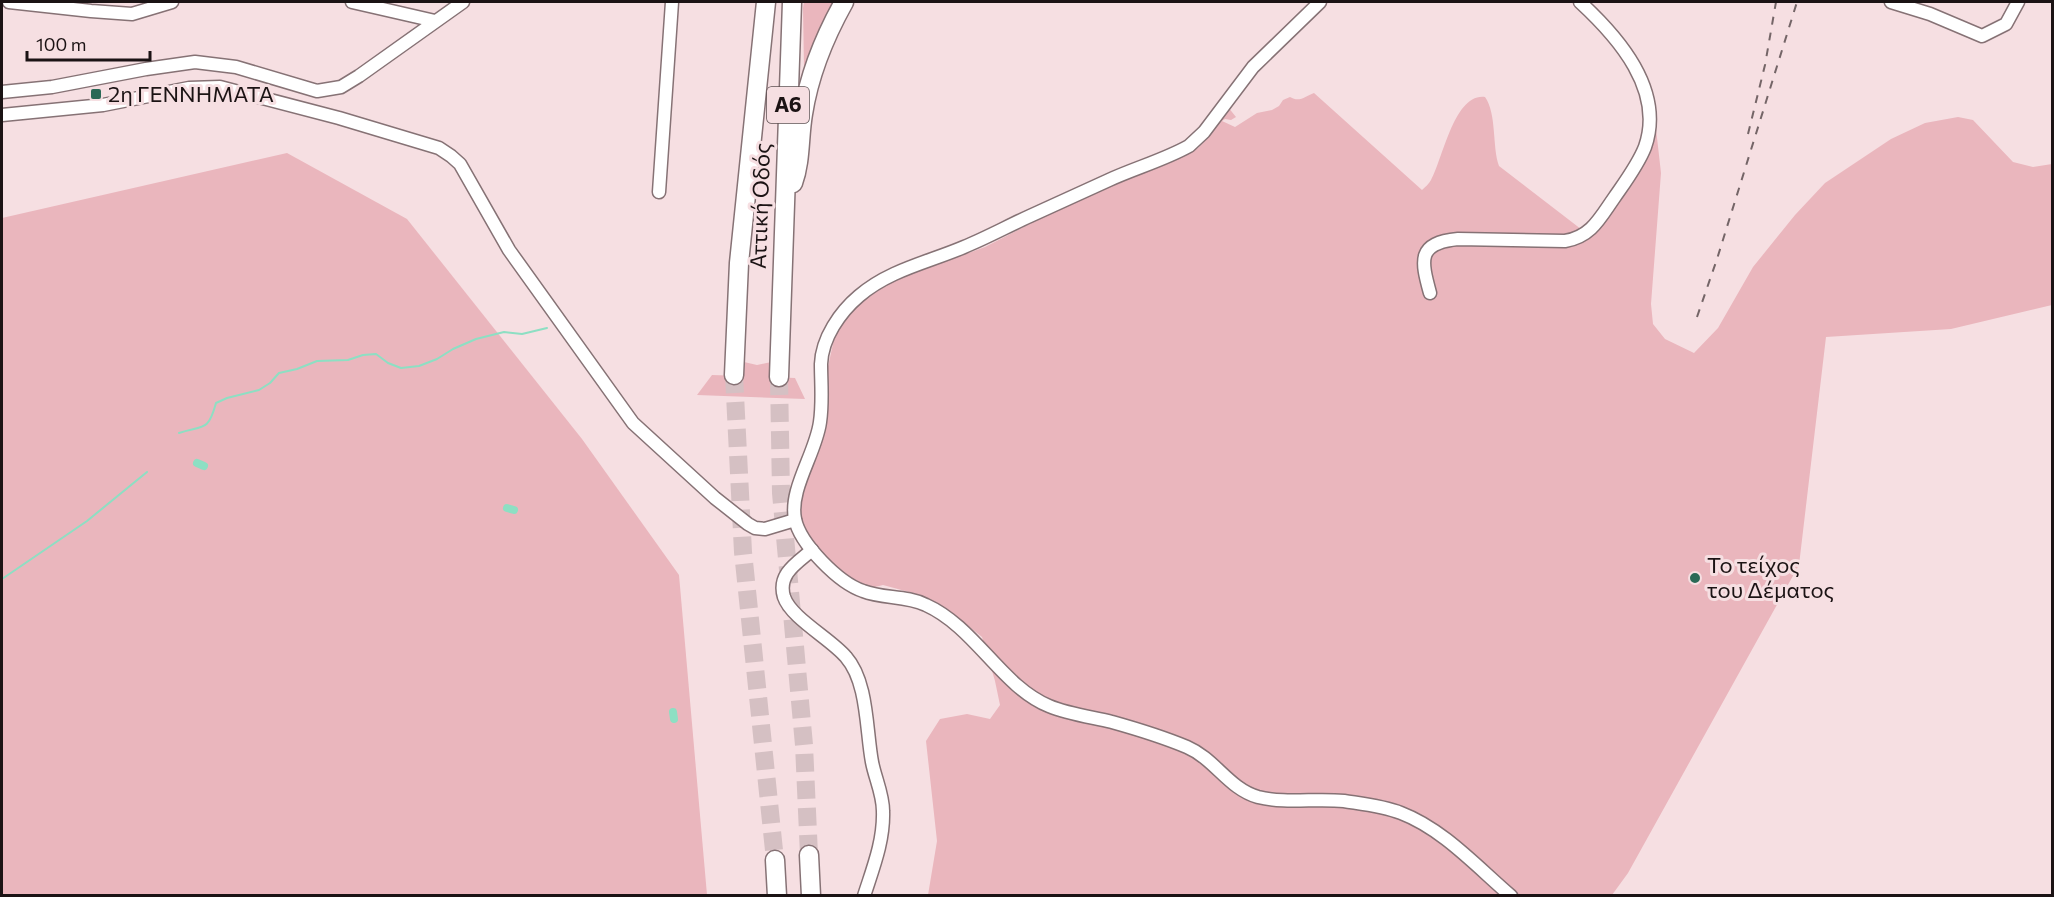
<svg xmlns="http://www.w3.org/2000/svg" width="2054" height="897" font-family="Commissioner,sans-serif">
  <rect width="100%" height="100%" fill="#f6dfe2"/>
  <g fill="#eab6bd">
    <polygon points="804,2 837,2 804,69 803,8"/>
    <path d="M1314,93L1422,190C1425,187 1429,184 1431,180C1443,159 1454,93 1485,97C1497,114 1492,146 1499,166L1590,236C1613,211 1642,177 1652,144C1654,134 1653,121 1654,111L1661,173L1651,304L1653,324L1665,339L1694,353L1718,328L1753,267L1795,215L1825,183L1891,139L1925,123L1958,117L1973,120L2013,162L2033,167L2052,164V305L1951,329L1826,337L1799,565L1628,873L1612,895H928L937,841L926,741L940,719L967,714L990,719L1000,705L995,681L982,637L952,613L920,595L883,585L871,588L826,564L803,525L797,504L801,503L800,492L835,335L847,316L858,304L894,280L985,247L1076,200L1174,160L1198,148L1205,141L1228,107L1236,117L1231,120L1225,119L1222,121L1235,127L1257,113L1272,110L1279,106L1283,100L1290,97C1300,103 1305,96 1314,93Z"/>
    <polygon points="287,153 407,219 582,439 679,575 707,895 2,895 2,218"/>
    <polygon points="744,362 757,365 771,362 771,377 795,378 805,399 697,395 712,375 744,376"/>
  </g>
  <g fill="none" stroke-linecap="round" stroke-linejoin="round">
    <g stroke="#8ddfc3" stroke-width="2">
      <path d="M179,433C204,425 208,432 216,403L227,398L259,390L270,383L279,373L297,369L317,361L348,360L363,355L376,354L388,363L401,368L419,366L437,359L453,349L476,339L504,332L522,334L547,328"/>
      <polyline points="2,579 87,521 147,472"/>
    </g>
    <g stroke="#8ddfc3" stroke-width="8">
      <polyline points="197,463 204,466"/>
      <polyline points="507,508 514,510"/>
      <polyline points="673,712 674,719"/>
    </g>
    <g stroke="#d5c0c3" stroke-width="18" stroke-dasharray="18 9" stroke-linecap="butt">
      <polyline points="734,375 743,552 775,860"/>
      <polyline points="779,377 781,493 804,745 809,855"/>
    </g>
    <g stroke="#867275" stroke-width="15">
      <g id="minor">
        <polyline points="9,2 91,11 132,14 172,2"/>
        <polyline points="352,2 435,21"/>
        <path d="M1320,2L1253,67L1204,132L1189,146C1164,160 1135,168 1109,180C1083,192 1056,204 1030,216C1008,226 986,238 964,247C929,262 889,270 859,296C840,312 822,338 821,364C821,383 823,402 820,422C816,453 789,489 795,519C800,544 839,583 863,591C883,599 906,595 926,605C975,627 1002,687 1049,706C1068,714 1091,717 1112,722C1137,729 1163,737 1187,747C1215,759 1229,789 1258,797C1286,804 1315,798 1344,801C1363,804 1383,806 1401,813C1443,829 1477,867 1511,896"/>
        <polyline points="1891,2 1930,14 1982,36 2006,24 2018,2"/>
        <polyline points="2,92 52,87 146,69 195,62 236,67 317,91 341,87 359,76 463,2"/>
        <polyline points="2,115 103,105 189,88 220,87 339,118 439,148 451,156 460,164 509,250 633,423 715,498 748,524 755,528 765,529 795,520"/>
        <polyline points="659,192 672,2"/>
        <path d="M1430,293C1421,260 1417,243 1458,239L1565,241C1591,237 1600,218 1614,198C1625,182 1638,165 1645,147C1665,90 1618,37 1580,2"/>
        <path d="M812,550C797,563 777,574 784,597C791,618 831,639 846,657C868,682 866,730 872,762C875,778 883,794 883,811C884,841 873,868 864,896"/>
      </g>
    </g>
    <g stroke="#867275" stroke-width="21">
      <g id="highway">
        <path d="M793,183C801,161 799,137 803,114C809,75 825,36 844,2"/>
        <polyline points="734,375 739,263 766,2"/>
        <polyline points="779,377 792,2"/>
        <polyline points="809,855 811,896"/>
        <polyline points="775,860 777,896"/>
      </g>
    </g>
    <use href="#minor" stroke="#fff" stroke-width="12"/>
    <use href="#highway" stroke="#fff" stroke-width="18"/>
    <g stroke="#746567" stroke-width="2" stroke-dasharray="8 8" stroke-linecap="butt">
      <polyline points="1748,134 1765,65 1776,2"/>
      <polyline points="1697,317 1717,259 1797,2"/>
    </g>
  </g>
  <g fill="#2a6956" stroke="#f6dfe2" stroke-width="2">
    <rect x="90" y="88" width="12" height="12" rx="3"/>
    <circle cx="1695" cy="578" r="6"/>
  </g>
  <g text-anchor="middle" stroke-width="6" stroke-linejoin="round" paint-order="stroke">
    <rect fill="#f6dfe2" stroke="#5d5052" stroke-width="1.5" x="767" y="87" width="42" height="36" rx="4.5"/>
    <g font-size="21" font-weight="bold" fill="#1b1314">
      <text x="788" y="112">Α6</text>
    </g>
    <g font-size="22" fill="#1b1314" stroke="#f6dfe2" text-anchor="start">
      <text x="108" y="102">2η ΓΕΝΝΗΜΑΤΑ</text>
      <text x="1707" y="573">Το τείχος<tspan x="1707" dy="25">του Δέματος</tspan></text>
    </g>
    <g font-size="22" fill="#1b1314" stroke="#f6dfe2">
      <text transform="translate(760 206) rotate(-88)" y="8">Αττική Οδός</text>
    </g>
  </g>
  <rect width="2054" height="897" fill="none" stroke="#1b1314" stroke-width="6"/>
  <path d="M27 51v9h123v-9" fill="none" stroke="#1b1314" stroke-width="3"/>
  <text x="36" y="51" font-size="18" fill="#1b1314" stroke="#f6dfe2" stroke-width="4.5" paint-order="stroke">100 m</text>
</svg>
